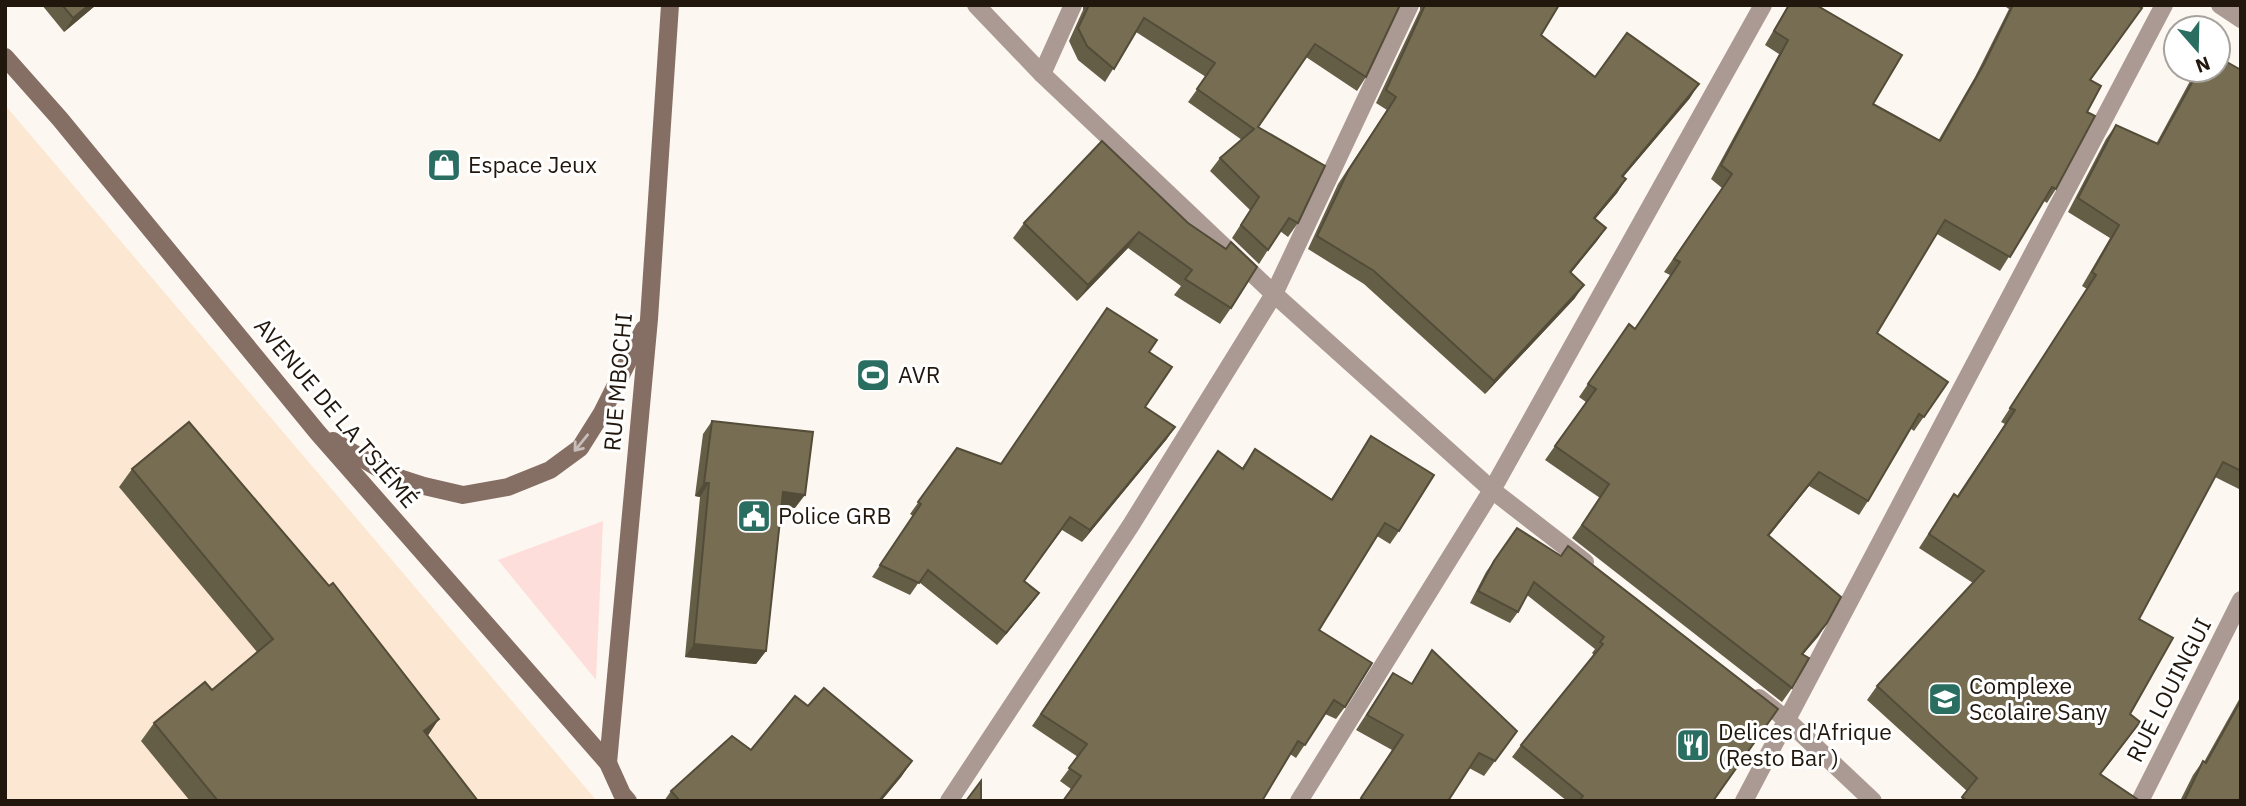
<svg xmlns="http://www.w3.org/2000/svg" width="2246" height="806" font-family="'IBM Plex Sans',sans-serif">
  <rect width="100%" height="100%" fill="#fdf7f1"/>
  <polygon fill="#fce8d2" points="5,105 597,801 5,801"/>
  <polygon fill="#fededa" points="603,521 596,680 498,560"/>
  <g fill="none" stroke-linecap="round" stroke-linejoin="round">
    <g stroke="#ab9a93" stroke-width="18">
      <polyline points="976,5 1042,74 1274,294 1492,490 1585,562"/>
      <polyline points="2220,5 2241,19"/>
      <polyline points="1042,74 1073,5"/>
      <polyline points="1759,698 1787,720 1873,801"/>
      <polyline points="949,801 1131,525 1274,294 1410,5"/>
      <polyline points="1299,801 1492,490 1763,5"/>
      <polyline points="1744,801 2164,5"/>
      <polyline points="2140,801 2241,600"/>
    </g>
    <g stroke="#856e63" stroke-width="18">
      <polyline points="5,57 60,119 318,433 608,763 622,794 628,801"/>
      <polyline points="333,441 390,475 424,486 463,495 508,487 550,470 580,448 602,413 644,329"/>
      <polyline points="608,763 649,319 670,5"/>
    </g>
  </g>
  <g fill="#655e47">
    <polygon points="42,5 96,5 64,32"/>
    <polygon points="1083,5 1400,5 1366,77 1357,91 1306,57 1258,127 1298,223 1288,237 1280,231 1259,264 1232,238 1250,210 1210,171 1220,158 1242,140 1188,102 1206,77 1136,32 1105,82 1078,60 1069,41 1083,10"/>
    <polygon points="1420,5 1559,5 1541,35 1595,77 1690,98 1623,177 1626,179 1617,193 1595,219 1606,228 1571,273 1575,298 1485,394 1364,284 1308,249 1338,184 1387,110 1376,103 1420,10"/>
    <polygon points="1788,5 1816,5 1873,104 1938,141 1975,77 2009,9 2003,5 2137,5 2091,80 2087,112 2056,189 2047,203 2044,201 2000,271 1937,234 1877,333 1948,382 1914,431 1910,428 1868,501 1859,515 1809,486 1769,536 1827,623 1803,654 1792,688 1782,702 1572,538 1600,498 1545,460 1586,402 1579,397 1629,324 1635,329 1670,275 1664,272 1722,188 1711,179 1779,54 1765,45"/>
    <polygon points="2196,70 2241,70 2241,490 2215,477 2139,619 2130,714 2130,736 2101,774 2140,801 1960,801 1967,791 1867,700 1877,686 1973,583 1919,548 1954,494 1957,496 2005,424 2001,422 2087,289 2082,286 2110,238 2068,212 2106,139 2116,125 2156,144"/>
    <polygon points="1024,223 1188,223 1231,308 1220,324 1174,295 1181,286 1128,248 1077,301 1013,238"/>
    <polygon points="1149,352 1145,407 1175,427 1166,440 1082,542 1062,530 1024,581 1039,593 1030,605 997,645 919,582 910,595 872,577 913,516 910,514 957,448 1001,464"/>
    <polygon points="712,421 795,508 782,506 766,651 756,664 685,657 700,497 695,496 703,434"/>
    <polygon points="1371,436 1399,531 1390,544 1377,536 1319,630 1345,707 1336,719 1325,714 1296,758 1290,754 1071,789 1060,781 1078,757 1032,726 1218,451 1242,468 1255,449 1331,499"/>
    <polygon points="132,469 428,736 478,801 190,801 141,741 154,723 212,690 257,652 119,487"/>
    <polygon points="1517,528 1561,556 1713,801 1567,801 1512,757 1521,745 1594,655 1592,653 1595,649 1527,595 1518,612 1510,623 1470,603 1486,572"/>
    <polygon points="1432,650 1517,731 1484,776 1469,768 1448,801 1359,801 1392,750 1356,730 1393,673 1411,684"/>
    <polygon points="2241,696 2241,801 2180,801 2193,775 2203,761 2204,762"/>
    <polygon points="808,706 912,761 901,777 881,801 664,801 671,791 751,750"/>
  </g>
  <g fill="#534c39">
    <polygon points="89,5 96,5 64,32 73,18"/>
    <polygon points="1699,84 1690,98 1613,189 1622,176"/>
    <polygon points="1626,179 1617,193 1585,231 1594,218"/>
    <polygon points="1606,228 1597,241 1561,285 1570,272"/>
    <polygon points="1139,232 1128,248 1077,301 1088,285"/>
    <polygon points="1584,285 1575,298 1485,394 1494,381"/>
    <polygon points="1175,427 1166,440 1082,542 1090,530"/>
    <polygon points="1819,472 1809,486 1758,549 1768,535"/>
    <polygon points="704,483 709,483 700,497 695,496"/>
    <polygon points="783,492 805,495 795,508 774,505"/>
    <polygon points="1039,593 1030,605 997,645 1006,633"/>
    <polygon points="1827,623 1818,637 1792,667 1802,654"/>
    <polygon points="694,644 766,651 756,664 685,657"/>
    <polygon points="439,719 427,737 424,731"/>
    <polygon points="912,761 901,777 881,801 879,801"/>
  </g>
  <g fill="#766d52" stroke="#534c39" stroke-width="2">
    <polygon points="62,5 89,5 73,18"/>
    <polygon points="1089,5 1400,5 1366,77 1315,44 1258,127 1325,166 1298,223 1289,218 1268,250 1241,225 1259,197 1220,158 1254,129 1197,89 1215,63 1144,18 1114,69 1087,46 1078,28"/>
    <polygon points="1425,5 1559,5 1541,35 1595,77 1627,33 1699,84 1622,176 1626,179 1594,218 1606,228 1570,272 1584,285 1494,381 1374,271 1317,236 1348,171 1396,97 1386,90"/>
    <polygon points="1789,5 1816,5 1902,55 1873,104 1940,141 1984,64 2013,5 2137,5 2142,8 2090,80 2101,86 2087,112 2095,116 2056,189 2052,187 2010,257 1945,220 1877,333 1948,382 1924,417 1919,414 1868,501 1819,472 1768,535 1841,597 1827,623 1802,654 1809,658 1792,688 1582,525 1609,484 1555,446 1596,389 1588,384 1629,324 1635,329 1680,262 1674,259 1732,174 1721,165 1788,40 1774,31"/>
    <polygon points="2218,57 2241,70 2241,471 2223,462 2139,619 2173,638 2130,714 2140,722 2100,774 2140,801 1967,801 1962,797 1977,778 1877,686 1984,571 1929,534 1954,494 1958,497 2015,410 2010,408 2096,275 2092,272 2119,225 2078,198 2116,125 2158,144 2199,70 2218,70"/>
    <polygon points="1102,141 1188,223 1226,249 1231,242 1257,267 1231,308 1185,279 1192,270 1139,232 1088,285 1024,223"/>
    <polygon points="1107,308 1157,340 1149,352 1172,367 1145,407 1175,427 1090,530 1070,517 1024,581 1039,593 1006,633 928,570 919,583 880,565 921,504 918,502 957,448 1001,464"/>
    <polygon points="712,421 813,432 805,495 783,492 766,651 694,644 709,483 704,483"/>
    <polygon points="189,422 329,586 333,583 439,719 424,731 478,801 218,801 154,723 205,682 212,690 273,639 132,469"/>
    <polygon points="1371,436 1434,475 1399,531 1385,523 1319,630 1372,663 1345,707 1334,700 1305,745 1298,741 1262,801 1063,801 1081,776 1069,768 1087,744 1041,714 1218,451 1243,469 1255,449 1332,500"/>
    <polygon points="1517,528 1561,556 1568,546 1778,709 1713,801 1579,801 1583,796 1521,745 1603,644 1600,642 1604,637 1534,582 1518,612 1478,591 1494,561"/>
    <polygon points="1432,650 1517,731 1495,761 1479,753 1448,801 1365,801 1361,798 1403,735 1367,715 1393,673 1412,684"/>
    <polygon points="824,688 912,761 879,801 680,801 671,791 732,736 751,750 795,696 808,706"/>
    <polygon points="2241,700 2241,801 2184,801 2203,761 2206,763"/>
    <polygon points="981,781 981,801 966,801"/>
  </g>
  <defs><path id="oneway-shaft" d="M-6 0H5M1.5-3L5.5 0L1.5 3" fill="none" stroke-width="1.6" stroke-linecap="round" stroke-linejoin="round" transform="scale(1.75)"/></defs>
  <use stroke="#c8beb9" href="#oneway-shaft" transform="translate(581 443) rotate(129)"/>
  <defs>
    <g id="shop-square" transform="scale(1.75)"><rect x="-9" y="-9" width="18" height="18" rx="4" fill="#2a6e61" stroke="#fff"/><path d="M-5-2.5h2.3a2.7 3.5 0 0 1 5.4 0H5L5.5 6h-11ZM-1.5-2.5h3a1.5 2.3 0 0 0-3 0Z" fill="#fff"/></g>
    <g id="stadium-square" transform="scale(1.75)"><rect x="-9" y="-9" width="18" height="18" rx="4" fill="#2a6e61" stroke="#fff"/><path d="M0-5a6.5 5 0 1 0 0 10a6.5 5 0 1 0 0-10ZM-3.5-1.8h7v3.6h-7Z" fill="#fff"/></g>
    <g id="civic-square" transform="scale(1.75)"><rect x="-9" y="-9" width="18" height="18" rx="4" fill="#2a6e61" stroke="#fff"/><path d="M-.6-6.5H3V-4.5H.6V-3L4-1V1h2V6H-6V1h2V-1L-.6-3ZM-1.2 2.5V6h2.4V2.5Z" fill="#fff"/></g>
    <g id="school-square" transform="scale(1.75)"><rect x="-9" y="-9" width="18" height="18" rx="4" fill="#2a6e61" stroke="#fff"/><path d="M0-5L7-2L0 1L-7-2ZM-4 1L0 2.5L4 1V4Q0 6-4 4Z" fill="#fff"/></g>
    <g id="restaurant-square" transform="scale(1.75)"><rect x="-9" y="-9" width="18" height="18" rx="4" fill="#2a6e61" stroke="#fff"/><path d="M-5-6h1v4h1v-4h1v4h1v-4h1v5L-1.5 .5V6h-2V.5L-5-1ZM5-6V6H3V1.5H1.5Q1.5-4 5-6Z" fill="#fff"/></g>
  </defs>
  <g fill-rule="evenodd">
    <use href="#shop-square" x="444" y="165"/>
    <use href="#stadium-square" x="873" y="375"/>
    <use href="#civic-square" x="754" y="516"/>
    <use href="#school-square" x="1945" y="699"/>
    <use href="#restaurant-square" x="1693" y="745"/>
  </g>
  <g text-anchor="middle" stroke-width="6" stroke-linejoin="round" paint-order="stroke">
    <g font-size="23" fill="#21170d" stroke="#fff" text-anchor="start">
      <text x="468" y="173">Espace Jeux</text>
      <text x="898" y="383">AVR</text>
      <text x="778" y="524">Police GRB</text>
      <text x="1969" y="694">Complexe<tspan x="1969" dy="26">Scolaire Sany</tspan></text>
      <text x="1718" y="740">Delices d'Afrique<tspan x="1718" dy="26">(Resto Bar )</tspan></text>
    </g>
    <g font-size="23" fill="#21170d" stroke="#fff">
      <text transform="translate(618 382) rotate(-85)" y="8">RUE MBOCHI</text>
      <text transform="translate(336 413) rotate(50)" y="8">AVENUE DE LA TSIÉMÉ</text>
      <text transform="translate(2169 690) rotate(-63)" y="8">RUE LOUINGUI</text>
    </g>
  </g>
  <rect width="2246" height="806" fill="none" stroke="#21170d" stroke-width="14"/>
  <g transform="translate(2197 49) rotate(160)"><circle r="33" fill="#ffffff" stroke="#a6a29e" stroke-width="2"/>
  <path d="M0-5L12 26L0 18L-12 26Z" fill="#2a6e61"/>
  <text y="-10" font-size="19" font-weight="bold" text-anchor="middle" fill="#21170d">N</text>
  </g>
</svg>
